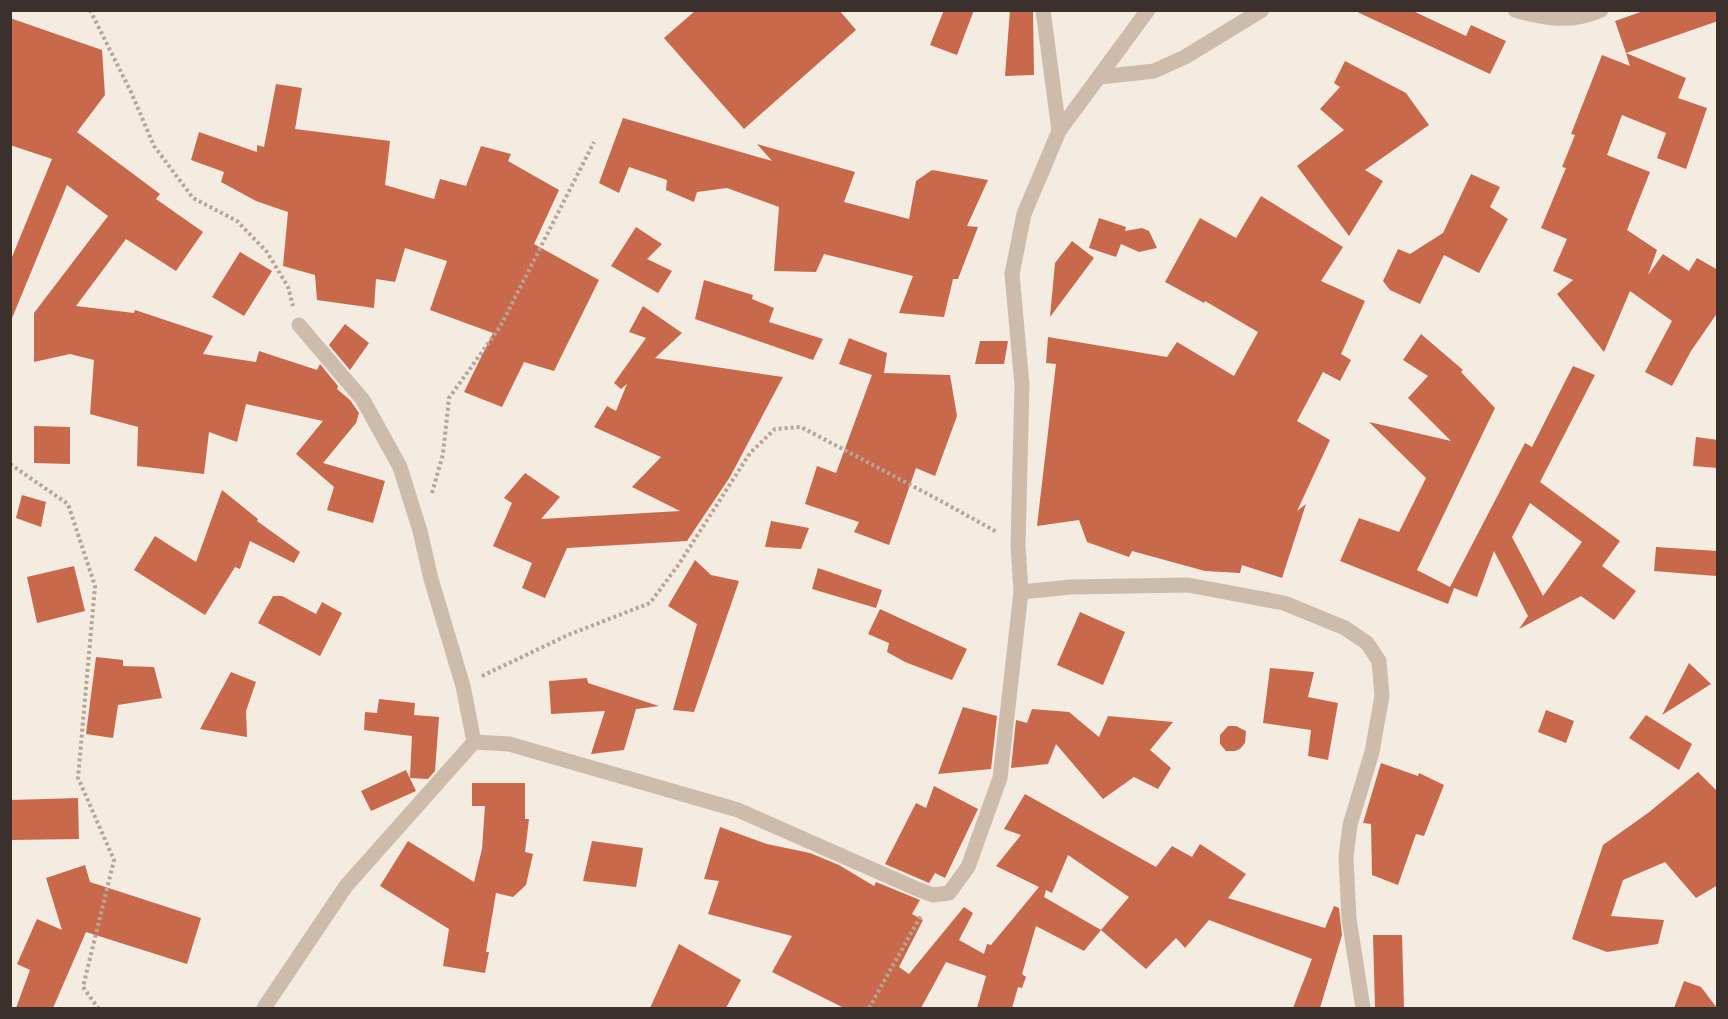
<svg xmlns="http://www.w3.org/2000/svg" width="1728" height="1019" font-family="'Roboto Condensed',sans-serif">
  <rect width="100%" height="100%" fill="#f4ebe1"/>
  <g fill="#c8694b" fill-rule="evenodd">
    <polygon points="696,10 839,10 856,30 744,129 664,38"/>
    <polygon points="944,10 974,10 957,55 930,45"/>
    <polygon points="1010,10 1033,10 1034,75 1005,76"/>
    <polygon points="1353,10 1411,10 1466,36 1471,25 1506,41 1490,74"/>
    <polygon points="1646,10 1718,10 1718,21 1626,53 1615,21"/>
    <polygon points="10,18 102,50 105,95 77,132 160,194 156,199 203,232 176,271 126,239 76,306 134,313 135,310 213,336 203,354 256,362 259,351 317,370 320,364 338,386 337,389 350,400 359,413 356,423 323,463 385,481 373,523 327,510 334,487 296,454 323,421 246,404 237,442 209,432 204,474 137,466 138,427 90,414 94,360 70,354 34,362 34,313 108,216 67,185 10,323 10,262 52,159 10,145"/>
    <polygon points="1626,53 1686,78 1678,98 1707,108 1686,169 1657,158 1666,133 1622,115 1607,155 1650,172 1627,230 1657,250 1648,275 1663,254 1689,271 1697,258 1718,270 1718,312 1691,351 1672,386 1645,372 1672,321 1630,291 1604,352 1557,294 1573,280 1553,271 1567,239 1541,228 1566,168 1562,167 1575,135 1571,134 1602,55 1630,66"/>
    <polygon points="1345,61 1406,93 1429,125 1365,170 1383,181 1349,236 1297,166 1344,130 1320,109 1340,87 1334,83"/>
    <polygon points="276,84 302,88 295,129 390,141 385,185 434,199 440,179 466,186 481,146 511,154 508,161 559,190 534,244 599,280 554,371 524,362 502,407 464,392 493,333 430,310 447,261 405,248 395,282 376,279 374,308 317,300 315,275 283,266 288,212 256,201 221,182 224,172 191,160 199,132 257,152 257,145 264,147"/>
    <polygon points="623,118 772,161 757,144 855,172 844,202 909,219 916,181 932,170 988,180 967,226 978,227 958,279 953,279 944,317 899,313 913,276 824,254 816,272 774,271 779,207 727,188 697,192 694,202 666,190 667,180 629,167 619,193 599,183"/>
    <polygon points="1471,174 1500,187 1490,207 1508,219 1479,273 1444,255 1420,304 1390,290 1383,281 1398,249 1410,254 1443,233"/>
    <polygon points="1261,196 1343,247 1321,281 1365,301 1341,354 1351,360 1340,381 1323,372 1297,421 1330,440 1297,511 1306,504 1282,578 1242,565 1240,573 1205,571 1132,551 1129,557 1087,542 1079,520 1037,526 1056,364 1046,363 1048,337 1167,357 1177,342 1234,376 1258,332 1205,301 1204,303 1165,282 1200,218 1236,238"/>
    <polygon points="1099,218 1126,227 1125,231 1142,228 1149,231 1157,248 1139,252 1121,244 1116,257 1089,248"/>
    <polygon points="636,227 662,244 647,259 672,271 658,293 611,266"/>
    <polygon points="1072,241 1094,258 1050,317 1055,263"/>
    <polygon points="240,252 272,271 244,316 212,297"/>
    <polygon points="704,280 753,295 752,299 774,308 769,322 823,339 813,360 695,319"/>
    <polygon points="643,306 682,333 655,358 783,377 730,477 687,541 567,548 545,598 522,588 532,563 493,546 512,503 504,498 525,473 560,497 541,519 680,511 632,487 661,457 594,427 607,406 616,411 627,384 621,389 614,383 646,338 629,332"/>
    <polygon points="345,324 369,343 350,370 329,345"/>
    <path d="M1421,334L1463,370L1461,372L1495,408L1417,570L1450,587L1525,443L1532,447L1573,366L1595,375L1540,482L1620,541L1602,566L1636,591L1614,620L1581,596L1519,629L1528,616L1494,551L1477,597L1454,588L1448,604L1340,561L1359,518L1399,532L1426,478L1369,422L1451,441L1408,398L1428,376L1403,360ZM1530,503L1582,542L1543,596L1512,537Z"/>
    <polygon points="849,338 887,353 884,373 950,375 957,416 935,476 916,468 889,545 854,532 859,522 805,504 817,466 836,473 872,375 839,364"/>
    <polygon points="980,341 1008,341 1004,364 975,364"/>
    <polygon points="34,426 70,427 70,464 34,463"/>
    <polygon points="1696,437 1718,440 1718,468 1693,466"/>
    <polygon points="222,490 258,519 257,521 300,552 294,563 250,541 240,569 235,567 205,615 134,570 155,536 196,562"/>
    <polygon points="22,495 46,502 41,527 16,518"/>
    <polygon points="771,521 809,528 801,549 765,547"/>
    <polygon points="1656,547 1718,551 1716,576 1654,571"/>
    <polygon points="695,560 711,575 739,581 694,712 673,710 697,624 668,606"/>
    <polygon points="74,566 85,611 37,623 27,577"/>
    <polygon points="818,568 882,590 876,608 812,589"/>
    <polygon points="273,596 282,596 316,614 322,602 342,613 320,656 258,623"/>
    <polygon points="880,609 967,649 952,680 905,662 887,652 889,643 868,634"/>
    <polygon points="1080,612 1125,632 1103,685 1057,665"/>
    <polygon points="96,657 123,660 123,666 154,667 162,698 118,705 113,738 86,734"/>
    <polygon points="1689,663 1711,684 1662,715"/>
    <polygon points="1270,668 1314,672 1308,697 1338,703 1328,760 1308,756 1311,730 1263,723"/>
    <polygon points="231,672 256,682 246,711 247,737 200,729"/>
    <polygon points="587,678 588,683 659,706 636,709 624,750 591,754 605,711 551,714 549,681"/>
    <polygon points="379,699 415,703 414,715 439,717 435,771 428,779 410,778 412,736 364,730 365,712 377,713"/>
    <polygon points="963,707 997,716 991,769 938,774"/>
    <polygon points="1032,709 1069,712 1099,737 1108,716 1173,722 1150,750 1171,768 1158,789 1134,777 1103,799 1056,744 1048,764 1011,768 1016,720 1027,723"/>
    <polygon points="1546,710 1574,721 1566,743 1538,732"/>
    <polygon points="1646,715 1692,744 1679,770 1629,738"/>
    <polygon points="1228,726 1236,726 1246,731 1245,743 1240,749 1235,751 1226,751 1220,744 1220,735"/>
    <polygon points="1381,763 1418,776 1419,773 1444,785 1424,836 1416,834 1398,885 1372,875 1371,824 1363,823"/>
    <polygon points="406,770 416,791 371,811 361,791"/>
    <polygon points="1698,772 1718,792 1718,885 1696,898 1665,862 1623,880 1611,916 1664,920 1658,944 1607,952 1572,939 1603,845 1648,813"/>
    <polygon points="472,783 525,783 525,819 529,819 525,852 533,854 526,885 513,897 496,893 486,952 489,952 485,973 443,966 449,929 380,886 408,841 474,882 482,849 485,806 472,806"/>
    <polygon points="934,786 978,809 945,878 935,873 929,883 885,864 916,803 926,808"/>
    <path d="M1025,794L1156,867L1172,846L1192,857L1200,844L1246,874L1228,898L1325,928L1334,906L1339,908L1342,935L1320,1008H1293L1312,959L1209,920L1185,948L1176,938L1146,969L1101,930L1084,951L1036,926L1022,974L1026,977L1022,988L1018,987L1012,1008H977L986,976L946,962L921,1008H844L772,972L792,936L708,914L719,881L704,879L720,827L767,844L810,853L839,865L874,886L876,882L920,900L912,914L923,920L899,967L909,974L964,907L973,913L959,940L984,954L987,944L991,945L1039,887L996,866L1021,835L1004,829ZM1068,855L1129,897L1101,930L1044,897L1046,890L1052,893Z"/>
    <polygon points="78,798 79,839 10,840 10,800"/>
    <polygon points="592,841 643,848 636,887 583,881"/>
    <polygon points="85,865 90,882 201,918 187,964 86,932 53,1008 16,1008 30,970 17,964 37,919 62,930 46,878"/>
    <polygon points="1373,935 1402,935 1404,1008 1375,1008"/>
    <polygon points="679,944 741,980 726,1008 650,1008"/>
    <polygon points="1684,981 1701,987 1717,1008 1674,1008"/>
  </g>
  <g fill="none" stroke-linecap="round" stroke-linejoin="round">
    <g stroke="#b9a596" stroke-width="4" stroke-dasharray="3 3" stroke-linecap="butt">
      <polyline points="90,10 131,92 154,146 193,198 237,221 267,252 288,287 293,306"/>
      <polyline points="10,464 68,504 95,586 78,778 114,860 83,987 98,1008"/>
      <polyline points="432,493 443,454 449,398 500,327 594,142"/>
      <polyline points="482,676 568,635 650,603 679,564 750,453 775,429 801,427 939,500 997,532"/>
      <polyline points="869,1008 922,914"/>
    </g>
    <g stroke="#cdbbac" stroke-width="15">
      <polyline points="1043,10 1059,131"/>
      <path d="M1515,10C1545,19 1571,23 1601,10"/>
      <polyline points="1100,77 1154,71 1185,57 1262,10"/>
      <polyline points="299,325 363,400 400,467 420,531 431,579 463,686 474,742"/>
      <polyline points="1021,592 1071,587 1188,585 1284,603 1345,628 1367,643 1379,661 1382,696 1372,752 1350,825 1346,857 1349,919 1363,1008"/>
      <polyline points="264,1008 346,886 474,742 509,744 738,810 917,889 933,895 949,893 968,867 1000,778 1021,592 1018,545 1022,385 1012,274 1024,214 1059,131 1148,10"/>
    </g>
  </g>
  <rect width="1728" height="1019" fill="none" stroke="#3b302b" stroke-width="24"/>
</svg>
